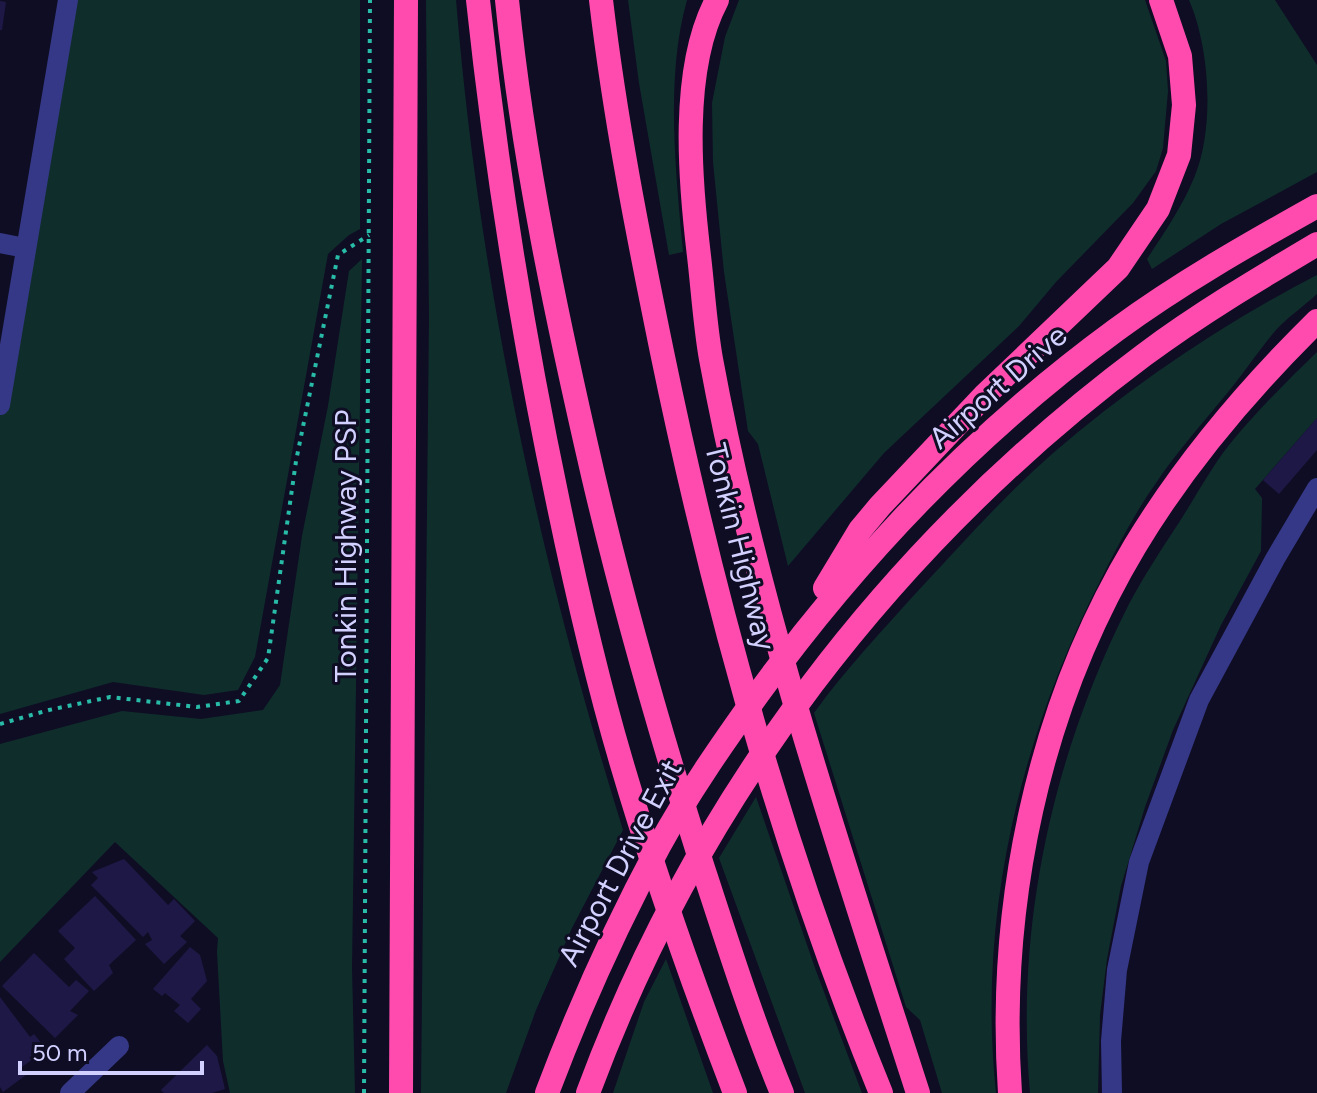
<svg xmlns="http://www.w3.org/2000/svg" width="1317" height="1093" font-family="Figtree,sans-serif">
  <rect width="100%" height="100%" fill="#0f0d24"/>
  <g fill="#0f2e2b">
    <polygon points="68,0 360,0 360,229 349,235 328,254 255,657 238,690 204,695 113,682 0,714 0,405"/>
    <path d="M426,0H456C479,281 539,561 623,830L572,928L536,1010L506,1093H421L429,317Z"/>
    <path d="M628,0H687C665,77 676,173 683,252L669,255L639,83Z"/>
    <polygon points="739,0 1145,0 1166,61 1168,91 1163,148 1156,171 1133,203 1056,282 1019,326 884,453 788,566 758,444 748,431 724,272 713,162 712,103 725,37"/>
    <path d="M1189,0H1275L1317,65V172L1221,224L1152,269L1147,259C1164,233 1182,207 1194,178C1215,129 1210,48 1189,0Z"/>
    <polygon points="362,259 352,968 355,1093 230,1093 223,1061 217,952 218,938 115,842 0,962 0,744 122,711 201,719 263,710 280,685 302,536 328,406 349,271"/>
    <path d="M1317,275V294C1304,306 1288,317 1276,330C1258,351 1242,376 1224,397C1201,425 1176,453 1156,483C1134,514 1116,549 1099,583C1020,739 977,917 996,1093H942L920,1020L906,1007L814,713C845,670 881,632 916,593C960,546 1003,497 1052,454C1132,385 1222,324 1317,275Z"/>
    <path d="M1317,352V418L1255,489L1262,498L1261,551L1221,625L1173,730L1145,807L1121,886L1107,959L1100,1015L1098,1093H1030C1015,925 1053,754 1129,604C1144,576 1162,548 1180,521C1196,496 1211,468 1229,445C1256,412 1287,381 1317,352Z"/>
    <polygon points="756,797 815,968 862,1093 805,1093 719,858"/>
    <polygon points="666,959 713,1093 613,1093 644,1002"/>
  </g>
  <g fill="#1e1846">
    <polygon points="0,1 6,2 2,30 0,30"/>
    <polygon points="1317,418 1317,450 1279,494 1263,480"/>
    <polygon points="124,859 168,905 174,899 195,921 180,936 187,942 164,964 145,944 152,940 148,932 143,937 91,885 98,878 92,872"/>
    <polygon points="95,896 136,940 109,965 113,973 94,991 64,959 75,948 58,931"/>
    <polygon points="190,947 200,955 207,981 191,999 201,1009 188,1023 174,1011 180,1005 165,993 162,996 153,989"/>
    <polygon points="34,953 69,987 76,980 89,991 70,1011 78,1015 55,1038 2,986"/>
    <polygon points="0,997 30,1037 34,1034 46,1049 18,1070 26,1075 3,1092 0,1087"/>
    <polygon points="207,1045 217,1056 225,1089 212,1093 164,1093 161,1090"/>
  </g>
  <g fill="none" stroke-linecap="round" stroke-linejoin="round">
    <g stroke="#28bba7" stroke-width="4" stroke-dasharray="4 6" stroke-linecap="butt">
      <polyline points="0,724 49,710 110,697 197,707 239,701 268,658 296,461 338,255 369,235"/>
      <polyline points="364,1093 370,0"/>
    </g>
    <g stroke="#353886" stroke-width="20">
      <polyline points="0,243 25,248"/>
      <polyline points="0,405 68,0"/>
      <polyline points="70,1093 119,1046"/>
      <polyline points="1112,1093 1111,1041 1117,970 1139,862 1199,700 1275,559 1317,488"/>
    </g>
    <g stroke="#ff4bae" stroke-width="24">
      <path d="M478,0C496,169 523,336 558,502C576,589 596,676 621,761C654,873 693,984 735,1093"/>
      <path d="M507,0C523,160 557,319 593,475C624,607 661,736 702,865C727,941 751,1018 782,1093"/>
      <path d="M601,0C615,119 638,235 662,352C714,604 783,854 881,1093"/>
      <path d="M717,0C680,69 690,181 699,256C703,290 705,325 711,359C757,609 840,851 918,1093"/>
      <polyline points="825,588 860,530 880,506 984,396 1118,268 1158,209 1179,155 1184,105 1180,56 1161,0"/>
      <polyline points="401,1093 406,0"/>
      <path d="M547,1093C579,1008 616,926 659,846C688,793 723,743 758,694C859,555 978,431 1116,330C1180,283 1249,244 1317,206"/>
      <path d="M588,1093C697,798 892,543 1144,355C1199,314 1258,279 1317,244"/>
      <path d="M1010,1093C997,906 1038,708 1135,546C1185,463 1248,389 1317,321"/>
    </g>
  </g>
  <g text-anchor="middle" stroke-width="6" stroke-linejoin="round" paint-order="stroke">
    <g font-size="30" fill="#d2d0ff" stroke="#0f0d24">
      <text transform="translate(998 387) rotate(-41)" y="10">Airport Drive</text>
      <text transform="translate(346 546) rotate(-90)" y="10">Tonkin Highway PSP</text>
      <text transform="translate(740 547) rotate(76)" y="10">Tonkin Highway</text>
      <text transform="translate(620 863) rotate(-62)" y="10">Airport Drive Exit</text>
    </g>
  </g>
  <path d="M20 1061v12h182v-12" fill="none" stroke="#d2d0ff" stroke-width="4"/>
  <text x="32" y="1061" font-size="24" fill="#d2d0ff" stroke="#0f0d24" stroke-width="6" paint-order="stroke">50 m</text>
</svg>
